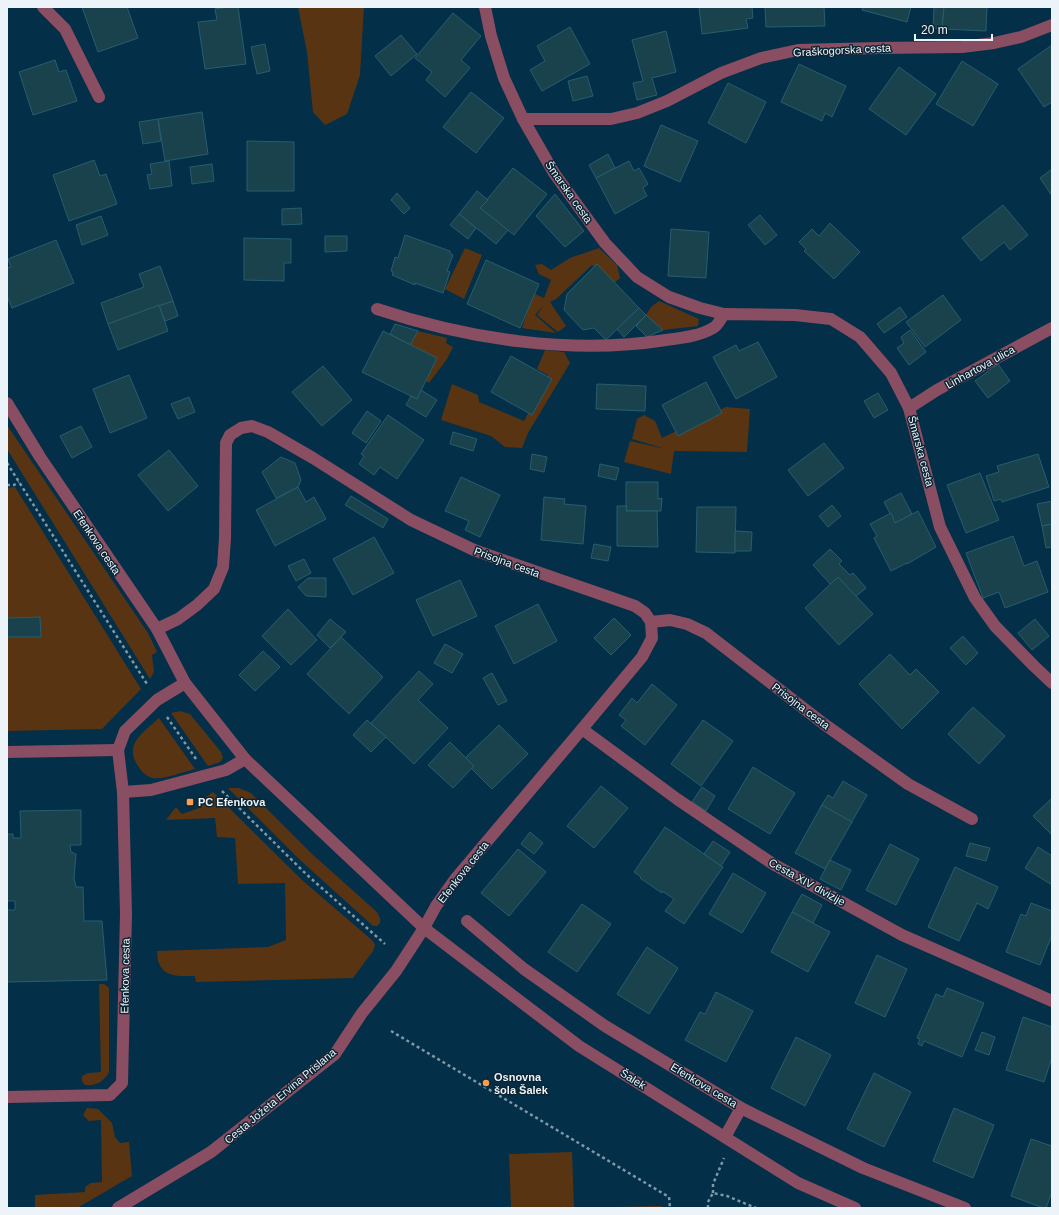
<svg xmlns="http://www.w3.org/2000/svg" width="1059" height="1215" font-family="Arial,sans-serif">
  <rect width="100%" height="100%" fill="#032f48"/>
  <g fill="#593413">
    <polygon points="298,7 364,7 360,75 347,114 325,125 313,112 307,52"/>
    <polygon points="465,248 482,255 464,299 445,289"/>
    <polygon points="599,248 617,265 620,278 613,284 592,265 556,299 550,302 566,326 558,332 537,315 544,305 535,315 556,333 522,328 533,293 544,298 551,280 539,274 535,265 542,264 551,270 570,258"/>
    <polygon points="659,301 699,319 698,326 663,330 646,315 651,307"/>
    <polygon points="418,331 447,338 446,343 453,347 447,359 429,383 426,381 437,358 410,345"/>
    <polygon points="545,350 564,352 570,363 528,433 522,448 505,447 491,436 441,420 452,384 478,395 479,402 524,421 548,375 537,369"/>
    <polygon points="726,407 750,409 747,452 674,451 671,474 624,462 630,441 666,449 632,439 637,419 644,415 655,421 662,438"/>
    <polygon points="7,425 148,633 157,652 152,655 154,672 150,679 7,449"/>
    <polygon points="15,487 141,689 102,729 7,731 7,637 41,636 40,617 7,618 7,488"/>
    <polygon points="180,711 190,714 221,752 223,758 220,762 208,766 171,713"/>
    <path d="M159,718L195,769C183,772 163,780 152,778C146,776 141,771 138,766C123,744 144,732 159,718Z"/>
    <polygon points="228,788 239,788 251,793 312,854 377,912 380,918 380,923 377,926 373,926 299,859"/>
    <path d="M213,792L302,880L373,941L375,945L373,951L353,978L196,982L195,976C182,976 164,978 159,963C157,960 158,955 157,951L268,947L286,940L285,883L238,884L235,838L217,837L215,818L166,820L176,807L182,814L202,807L203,799Z"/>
    <path d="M99,984H104L109,988V1072C104,1082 96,1086 85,1085L82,1081V1076L88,1073L101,1072Z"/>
    <polygon points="87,1108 98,1109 112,1123 115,1137 120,1143 129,1142 132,1176 77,1208 35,1208 35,1195 85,1192 85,1187 91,1183 102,1182 101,1120 89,1121 83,1115"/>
    <polygon points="572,1152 574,1208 662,1206 662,1208 511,1208 509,1154"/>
  </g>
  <g fill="#1a424d" stroke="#265e6e">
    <polygon points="82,7 127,7 138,38 98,52"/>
    <polygon points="228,7 238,7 246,64 205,69 198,22 217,20 215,9"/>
    <polygon points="699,7 752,7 753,18 746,19 748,28 702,34"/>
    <polygon points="765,7 824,7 825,26 766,27"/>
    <polygon points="863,7 911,7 907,22 862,10"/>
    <polygon points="934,7 944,7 942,29 933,28"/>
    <polygon points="944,7 987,7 986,31 942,29"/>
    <polygon points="453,13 481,36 461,60 470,68 445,97 426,80 432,72 415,58"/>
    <polygon points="570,27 590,64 542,91 530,70 545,61 537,46"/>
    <polygon points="666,31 676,72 652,78 657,95 637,100 633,83 643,81 632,40"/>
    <polygon points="401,35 417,54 391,76 375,56"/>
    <polygon points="265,44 270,71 257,74 251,47"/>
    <polygon points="1052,45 1052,102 1044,107 1018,69"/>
    <polygon points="55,60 59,72 66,70 77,101 33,115 19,72"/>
    <polygon points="962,61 998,84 973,126 936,104"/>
    <polygon points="799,64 846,86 832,117 825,113 822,121 781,102"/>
    <polygon points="899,67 936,94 906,135 869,109"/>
    <polygon points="587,76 593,96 573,101 568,81"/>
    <polygon points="728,83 766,102 746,143 708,123"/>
    <polygon points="471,92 504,118 476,153 443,127"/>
    <polygon points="202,112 208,154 165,161 158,119"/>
    <polygon points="158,119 161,141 143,144 139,122"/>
    <polygon points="661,125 698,141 680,182 644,166"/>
    <polygon points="247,141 294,142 294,191 247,191"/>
    <polygon points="608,154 615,168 596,178 589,165"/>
    <polygon points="94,160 100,176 106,174 117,204 69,221 53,175"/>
    <polygon points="169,161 172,186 150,189 147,175 152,174 150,164"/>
    <polygon points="629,161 634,171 639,168 648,184 643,188 647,196 615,214 596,178"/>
    <polygon points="212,164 214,181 192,184 190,167"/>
    <polygon points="513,168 547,194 514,235 480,208"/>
    <polygon points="1052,169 1052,196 1040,178"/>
    <polygon points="477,191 488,200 480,208 508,230 496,244 459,214"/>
    <polygon points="397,193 410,208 404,214 391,200"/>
    <polygon points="555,194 584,231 565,247 536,216"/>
    <polygon points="1003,205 1028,235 1010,250 1004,242 981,261 962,238"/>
    <polygon points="301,208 302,224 282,225 282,209"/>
    <polygon points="459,214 476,228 468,239 450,225"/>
    <polygon points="760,215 777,235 765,245 748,225"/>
    <polygon points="101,216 108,235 82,245 76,225"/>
    <polygon points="830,223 860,252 834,279 804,251 806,249 799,242 812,229 819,236"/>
    <polygon points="671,229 709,232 706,278 668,276"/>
    <polygon points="405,235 450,251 450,253 453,255 447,271 450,272 443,293 415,283 415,285 392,275 393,272 391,271 395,257 398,258"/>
    <polygon points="325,236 347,236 347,251 325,252"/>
    <polygon points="244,238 291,239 291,263 284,263 284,281 244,280"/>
    <polygon points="56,240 74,283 12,308 7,296 7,268 11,267 8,259"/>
    <polygon points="486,260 539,284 520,328 467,304"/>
    <polygon points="597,264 639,308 606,340 594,328 583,330 564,310 567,294"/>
    <polygon points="160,266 173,301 108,324 101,303 144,287 139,274"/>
    <polygon points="943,295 961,320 925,347 906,322"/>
    <polygon points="173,301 178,316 165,321 159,306"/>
    <polygon points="159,305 168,331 118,350 108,324"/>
    <polygon points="900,307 907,317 884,333 877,324"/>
    <polygon points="639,308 646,315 624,337 617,329"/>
    <polygon points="646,315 663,330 647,337 636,326"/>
    <polygon points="395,324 418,331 410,345 390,334"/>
    <polygon points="910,330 926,352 909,365 897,348 904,343 901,337"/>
    <polygon points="383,331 437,358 417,399 362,372"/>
    <polygon points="758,342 777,377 736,399 713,357 736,345 739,351"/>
    <polygon points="511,356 552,379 532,415 491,392"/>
    <polygon points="998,364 1010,381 988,398 975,381"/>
    <polygon points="323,366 352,400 322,426 292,392"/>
    <polygon points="129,375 147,418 110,433 93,389"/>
    <polygon points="706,382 722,413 678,436 662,405"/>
    <polygon points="597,384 646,386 645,411 596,409"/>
    <polygon points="421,390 437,400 426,417 406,405 411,396 417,399"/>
    <polygon points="878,393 888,410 874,418 864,401"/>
    <polygon points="189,397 195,412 178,419 171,404"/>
    <polygon points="367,411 381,421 366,443 352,433"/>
    <polygon points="388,415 424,440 397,479 380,467 374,475 359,464 364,456 361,454"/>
    <polygon points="81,426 92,447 72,458 60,436"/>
    <polygon points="453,432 477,439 473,451 450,444"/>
    <polygon points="824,443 844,468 808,496 788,470"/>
    <polygon points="169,450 198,486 168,511 138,475"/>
    <polygon points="532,454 547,457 544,472 530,469"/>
    <polygon points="1038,454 1049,487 1002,502 1001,499 994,501 986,476 999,472 997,466"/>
    <polygon points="281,457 295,463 301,480 298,487 276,498 262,472"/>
    <polygon points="600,464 619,468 616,480 598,476"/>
    <polygon points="980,473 999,520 966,533 947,485"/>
    <polygon points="461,477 500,495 480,537 465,530 469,521 445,511"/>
    <polygon points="626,482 658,482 658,499 662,498 661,511 626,511"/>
    <polygon points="298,487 306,502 314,497 326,519 275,546 256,510"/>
    <polygon points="901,493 912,514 895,523 884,502"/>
    <polygon points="351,496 388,519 383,528 345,505"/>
    <polygon points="544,497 565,499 564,504 586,506 583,544 541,540"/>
    <polygon points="1052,501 1052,524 1042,526 1037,504"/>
    <polygon points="832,505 841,516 828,527 819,516"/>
    <polygon points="617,506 627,506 626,511 657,511 658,547 617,546"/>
    <polygon points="697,507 736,507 735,553 696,552"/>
    <polygon points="918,511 936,547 907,564 907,563 891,571 874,538 877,536 870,524 891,513 895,523"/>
    <polygon points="1052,524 1052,547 1046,548 1042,526"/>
    <polygon points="735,531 752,532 751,551 735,551"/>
    <polygon points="1013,536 1024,566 1037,561 1048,592 1005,608 999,592 983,598 966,553"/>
    <polygon points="374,537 394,573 353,595 333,559"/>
    <polygon points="594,544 611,547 608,561 591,558"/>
    <polygon points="830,549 842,561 839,564 850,575 853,573 866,588 854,598 852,596 848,599 834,583 832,586 813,565"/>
    <polygon points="304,559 311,573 296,581 288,566"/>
    <polygon points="838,577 873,614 839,645 805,608"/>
    <polygon points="308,578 326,578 326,597 306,596 298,587"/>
    <polygon points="460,580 477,616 433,636 416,600"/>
    <polygon points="538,604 557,641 514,664 495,626"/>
    <polygon points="288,609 317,640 291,665 262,636"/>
    <polygon points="40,617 41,637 7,637 7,618"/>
    <polygon points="614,618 631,635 611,655 594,638"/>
    <polygon points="330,619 346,632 330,648 317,635"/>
    <polygon points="1035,619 1049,636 1032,650 1018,633"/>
    <polygon points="963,636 978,653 966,665 950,648"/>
    <polygon points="341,637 383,677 349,714 307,674"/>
    <polygon points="445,644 463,654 452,673 434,663"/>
    <polygon points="263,651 280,667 255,691 239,675"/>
    <polygon points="890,654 910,675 916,669 939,692 902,729 859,684"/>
    <polygon points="419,671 433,684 418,700 448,728 414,764 371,723"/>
    <polygon points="492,673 507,701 498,705 483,678"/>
    <polygon points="652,684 677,705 645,745 621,726 626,720 619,715 632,698 637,703"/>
    <polygon points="973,707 1005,736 979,764 948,734"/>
    <polygon points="367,720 386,737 371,752 353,735"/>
    <polygon points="703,720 733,741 701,786 671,764"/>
    <polygon points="499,725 528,754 492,789 463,760"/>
    <polygon points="450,742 474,766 453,788 428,765"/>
    <polygon points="753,767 795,793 770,834 728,809"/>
    <polygon points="843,781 867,795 850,825 820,808 828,795 833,798"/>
    <polygon points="601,786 628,808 594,848 567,826"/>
    <polygon points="702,787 715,796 706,811 692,802"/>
    <polygon points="1052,798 1052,835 1033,816"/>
    <polygon points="822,805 852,822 825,869 795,853"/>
    <polygon points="81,810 81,845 70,845 71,852 76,854 74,878 76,887 83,887 84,921 102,921 107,980 7,982 7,910 15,910 15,901 7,901 7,834 13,834 13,838 21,838 20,811"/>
    <polygon points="665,827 723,867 684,924 665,911 674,899 662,891 662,893 640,878 641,877 634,872"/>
    <polygon points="530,832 543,843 534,854 521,844"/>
    <polygon points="713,841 730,852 721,866 704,854"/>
    <polygon points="970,843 990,848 986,861 966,856"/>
    <polygon points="890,844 919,859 896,905 866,890"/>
    <polygon points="1038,847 1052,856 1052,885 1025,868"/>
    <polygon points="518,849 546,872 509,916 481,893"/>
    <polygon points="830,860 851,870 841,890 820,879"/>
    <polygon points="955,867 998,887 988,909 977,903 959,941 928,927"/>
    <polygon points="733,873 766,893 742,933 709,914"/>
    <polygon points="802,894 822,905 813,923 792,912"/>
    <polygon points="1031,903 1052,911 1052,935 1040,965 1006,952 1021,914 1026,916"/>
    <polygon points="582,904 611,924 577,972 548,952"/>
    <polygon points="792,912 830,932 808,972 771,952"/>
    <polygon points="647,947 678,968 649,1014 617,994"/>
    <polygon points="877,955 907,969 885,1017 855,1003"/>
    <polygon points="947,988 984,1003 962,1057 924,1041 922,1046 918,1044 920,1039 917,1038 936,994 943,997"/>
    <polygon points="716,992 753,1011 726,1062 685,1040 700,1012 705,1014"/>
    <polygon points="1023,1017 1052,1027 1052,1057 1044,1082 1006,1070"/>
    <polygon points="982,1032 995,1037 989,1055 975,1050"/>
    <polygon points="796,1037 831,1055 805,1106 771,1088"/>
    <polygon points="874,1073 911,1092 884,1147 847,1129"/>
    <polygon points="954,1108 994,1125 973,1178 933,1161"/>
    <polygon points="1031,1139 1052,1146 1052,1192 1046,1208 1043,1208 1011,1196"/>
  </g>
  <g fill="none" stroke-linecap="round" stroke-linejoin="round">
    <g stroke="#8099a7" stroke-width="2.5" stroke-dasharray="3 3" stroke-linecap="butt">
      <polyline points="7,463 147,684"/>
      <polyline points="7,485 14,485 19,482"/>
      <polyline points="167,717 196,759"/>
      <polyline points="222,791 306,874 385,944"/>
      <polyline points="391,1031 669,1197 670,1208"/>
      <polyline points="713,1193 713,1184 724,1158"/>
      <polyline points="708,1208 708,1202 713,1193 727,1196 756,1208"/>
    </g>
    <g stroke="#894e62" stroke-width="12">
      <polyline points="43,7 65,29 99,97"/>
      <polyline points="485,7 491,36 504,78 523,119 554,173 605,243 637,277 669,297 700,308 724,314"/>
      <polyline points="523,119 611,119 637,113 667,101 721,73 761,58 798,50 879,48 962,47 994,43 1021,37 1052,25"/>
      <path d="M377,309C467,339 572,355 666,340C681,338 700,336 713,328C718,326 721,318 724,314L795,315L831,319L860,337L891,373L909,408L940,527L975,598L995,626L1034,666L1052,683"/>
      <polyline points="7,403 40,457 157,629 185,683 245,759 424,928 579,1046 798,1183 855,1208"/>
      <polyline points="909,408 937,390 1052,328"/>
      <polyline points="651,622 670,620 687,624 706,633 824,724 908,784 972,819"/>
      <polyline points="582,729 677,799 773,864 902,935 1052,1001"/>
      <polyline points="7,752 118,750"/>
      <polyline points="123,792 151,790 226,770 245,759"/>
      <polyline points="467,921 524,969 605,1026 741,1108 863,1168 965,1208"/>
      <polyline points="7,1097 110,1095 122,1083 126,914 123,792 118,750 125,731 157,700 185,683"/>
      <polyline points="725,1137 741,1108"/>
      <polyline points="118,1208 211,1152 335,1054 362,1013 396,971 424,928 436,906 456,878 582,729 642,657 652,638 651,622 645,613 635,606 474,550 411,520 313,458 268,432 252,426 241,428 230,435 226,443 225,538 223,567 214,589 197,605 178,619 157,629"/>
    </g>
  </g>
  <g fill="#fa9f4f" stroke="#0c2534" stroke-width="1.5">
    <rect x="186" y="798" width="8" height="8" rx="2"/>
    <circle cx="486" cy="1083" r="4"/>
  </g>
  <g text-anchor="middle" stroke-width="3" stroke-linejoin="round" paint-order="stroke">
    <g font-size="11" fill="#ecf4f9" stroke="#0c2534">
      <text transform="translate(842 50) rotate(-3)" y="4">Graškogorska cesta</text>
      <text transform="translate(569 192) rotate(55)" y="4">Šmarska cesta</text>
      <text transform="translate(980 367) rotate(-29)" y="4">Linhartova ulica</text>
      <text transform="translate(921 451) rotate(75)" y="4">Šmarska cesta</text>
      <text transform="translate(97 542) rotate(56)" y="4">Efenkova cesta</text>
      <text transform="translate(507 562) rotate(20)" y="4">Prisojna cesta</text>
      <text transform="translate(801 706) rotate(37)" y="4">Prisojna cesta</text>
      <text transform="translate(463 872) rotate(-52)" y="4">Efenkova cesta</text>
      <text transform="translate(807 882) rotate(29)" y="4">Cesta XIV divizije</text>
      <text transform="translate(125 976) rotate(-89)" y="4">Efenkova cesta</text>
      <text transform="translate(633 1079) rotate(32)" y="4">Šalek</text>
      <text transform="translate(704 1085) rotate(31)" y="4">Efenkova cesta</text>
      <text transform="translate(280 1096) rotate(-40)" y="4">Cesta Jožeta Ervina Prislana</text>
    </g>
    <g font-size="11" font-weight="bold" fill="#ecf4f9" stroke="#0c2534" text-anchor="start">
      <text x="198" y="806">PC Efenkova</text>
      <text x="494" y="1081">Osnovna<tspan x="494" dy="13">šola Šalek</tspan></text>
    </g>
  </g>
  <rect width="1059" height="1215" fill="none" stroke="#ecf4f9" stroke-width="16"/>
  <path d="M915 34v6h77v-6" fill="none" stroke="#ecf4f9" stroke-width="2"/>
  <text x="921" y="34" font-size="12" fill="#ecf4f9" stroke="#0c2534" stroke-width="3" paint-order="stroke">20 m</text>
</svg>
